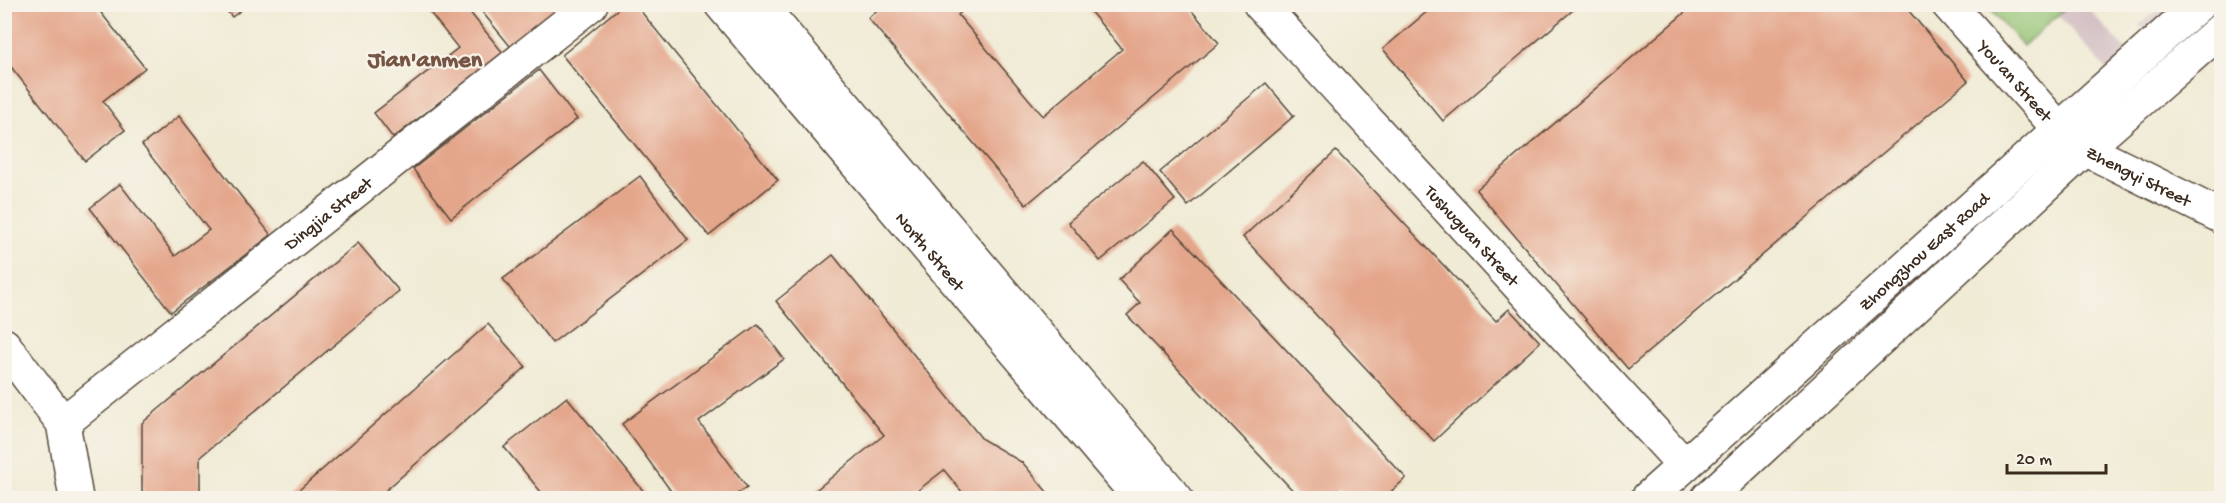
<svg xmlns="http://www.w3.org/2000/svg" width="2226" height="503" font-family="'Gochi Hand',sans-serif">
  <rect width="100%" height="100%" fill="#f7f3e8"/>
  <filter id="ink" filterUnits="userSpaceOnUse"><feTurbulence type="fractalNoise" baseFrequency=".0167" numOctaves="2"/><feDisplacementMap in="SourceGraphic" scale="12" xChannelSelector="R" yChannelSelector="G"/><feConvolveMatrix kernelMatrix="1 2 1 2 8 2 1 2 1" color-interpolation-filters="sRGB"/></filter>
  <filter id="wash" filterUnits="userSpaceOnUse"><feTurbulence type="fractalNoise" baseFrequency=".008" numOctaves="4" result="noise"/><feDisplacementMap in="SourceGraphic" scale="24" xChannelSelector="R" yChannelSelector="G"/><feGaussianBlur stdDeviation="1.35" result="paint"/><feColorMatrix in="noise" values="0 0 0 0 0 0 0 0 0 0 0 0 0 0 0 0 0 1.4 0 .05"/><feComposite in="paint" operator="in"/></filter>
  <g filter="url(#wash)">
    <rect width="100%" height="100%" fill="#f0ebd5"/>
    <polygon fill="#d2bec2" points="2049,5 2085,5 2127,51 2147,34 2139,25 2163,5 2221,5 2221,49 2192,75 2165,45 2121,85"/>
    <polygon fill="#92c272" stroke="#667648" stroke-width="1.5" points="1986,5 2069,5 2023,46"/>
    <g id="blocks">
      <g fill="#e4a68b">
        <polygon points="4,4 94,4 145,68 103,101 125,130 85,161 4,58"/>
        <polygon points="481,4 572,4 515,52 478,7"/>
        <polygon points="624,4 635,4 778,180 709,236 562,55"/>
        <polygon points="884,4 970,4 958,15 1043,116 1122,49 1084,4 1186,4 1219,43 1026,205 868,18"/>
        <polygon points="1436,4 1580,4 1443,121 1383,49"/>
        <polygon points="1695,4 1903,4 1968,81 1628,369 1476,190"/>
        <polygon points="222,5 248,5 232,17"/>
        <polygon points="424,5 464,5 503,53 393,138 374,113 458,48"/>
        <polygon points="539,70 577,119 451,218 413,169"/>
        <polygon points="1266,83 1294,116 1188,206 1160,172"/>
        <polygon points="179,116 271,235 171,312 90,208 120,184 175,256 209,230 142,145"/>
        <polygon points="1336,151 1496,321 1509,309 1540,342 1434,441 1243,237"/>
        <polygon points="1143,161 1175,200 1100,261 1068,222"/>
        <polygon points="640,176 688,240 552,343 503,279"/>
        <polygon points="1173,229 1406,478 1384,498 1346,498 1338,490 1329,498 1300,498 1127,315 1140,303 1119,280"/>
        <polygon points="358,243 399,291 200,457 200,498 142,498 142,423"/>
        <polygon points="833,255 982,439 1023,463 1052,498 967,498 944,470 908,498 806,498 884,435 776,301"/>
        <polygon points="488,324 526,367 377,498 290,498"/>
        <polygon points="758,324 784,359 699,422 747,487 731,498 676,498 622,424"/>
        <polygon points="567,397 649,498 546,498 504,447"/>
      </g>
    </g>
  </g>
  <g filter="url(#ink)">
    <use href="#blocks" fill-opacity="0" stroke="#564739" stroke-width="1.5"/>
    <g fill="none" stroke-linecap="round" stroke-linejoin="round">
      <g stroke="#564739" stroke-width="36">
        <g id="minor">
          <path id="s1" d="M721,4L1140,498"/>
          <polyline points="759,4 1176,498"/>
          <path id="s2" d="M1260,4L1684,465"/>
          <path id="s3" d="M1948,4L2059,129L2085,149L2222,217"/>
          <polyline points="4,345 63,423 76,498"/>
          <path id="s4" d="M63,423L591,4"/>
        </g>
      </g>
      <g stroke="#564739" stroke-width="36">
        <g id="major">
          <path id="s5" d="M1648,498L2199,4"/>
          <polyline points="1708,498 2085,149 2222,29"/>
        </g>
      </g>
      <use href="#minor" stroke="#fff" stroke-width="33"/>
      <use href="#major" stroke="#fff" stroke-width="33"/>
    </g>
  </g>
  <g text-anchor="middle" stroke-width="4.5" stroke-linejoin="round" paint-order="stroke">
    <g font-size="18" fill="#3b2a1e" stroke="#f7f3e8">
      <text dy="6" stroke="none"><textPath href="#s3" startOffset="102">You'an Street</textPath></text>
      <text dy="6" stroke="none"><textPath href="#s3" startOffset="260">Zhengyi Street</textPath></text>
      <text dy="6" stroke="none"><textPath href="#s4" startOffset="338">Dingjia Street</textPath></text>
      <text dy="6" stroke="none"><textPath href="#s2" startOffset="314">Tushuguan Street</textPath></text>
      <text dy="6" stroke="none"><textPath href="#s5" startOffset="370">Zhongzhou East Road</textPath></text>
      <text dy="6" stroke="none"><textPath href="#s1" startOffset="324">North Street</textPath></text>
    </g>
    <g font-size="24" font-weight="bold" fill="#765544" stroke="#f7f3e8">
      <text x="425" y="66">Jian'anmen</text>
    </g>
  </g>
  <rect width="2226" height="503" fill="none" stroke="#f7f3e8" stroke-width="24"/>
  <path d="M2007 464v9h99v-9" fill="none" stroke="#3b2a1e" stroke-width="3"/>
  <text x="2016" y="464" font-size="18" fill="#3b2a1e" stroke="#f7f3e8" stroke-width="4.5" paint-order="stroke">20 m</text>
</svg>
